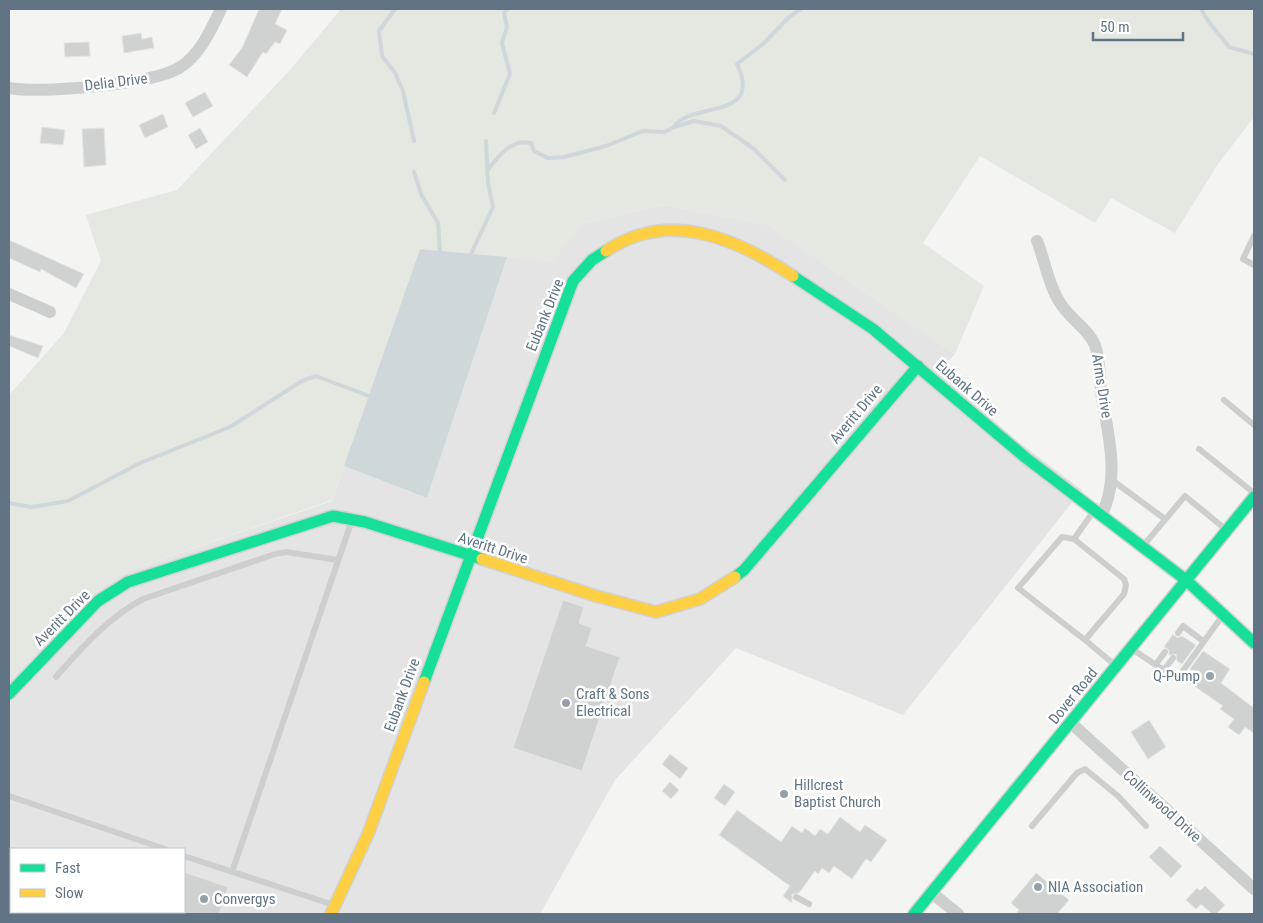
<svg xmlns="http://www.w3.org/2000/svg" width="1263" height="923" font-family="'Roboto Condensed',sans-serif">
  <rect width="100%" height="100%" fill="#f4f4f2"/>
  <path fill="#e3e4e3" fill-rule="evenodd" d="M664,205L768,225L955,354L938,372L1016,440L1082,490L903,715L736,648L615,780L540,914H9V681L102,587L125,572L332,501L344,466L427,498L507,257L552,261L581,224ZM11,849H184V912H11Z"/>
  <polygon fill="#e4e8e0" points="341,9 1254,9 1254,117 1218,164 1175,233 1111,198 1095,223 980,156 923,243 984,286 955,354 768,225 664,205 581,224 552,262 420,249 332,500 125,572 102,587 9,681 9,395 64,333 101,261 86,215 177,190 289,71"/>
  <polygon fill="#ced7da" points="420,249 507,257 427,498 344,466"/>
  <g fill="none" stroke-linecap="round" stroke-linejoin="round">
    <g stroke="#ced7da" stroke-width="4">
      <polyline points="395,9 379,31 382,56 395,73 403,91 414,141"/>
      <polyline points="1201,9 1209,22 1229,47 1254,54"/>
      <polyline points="494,113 510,74 502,43 507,27 504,13 507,9"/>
      <path d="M674,127C690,101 764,121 737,64L763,44L788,18L801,9"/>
      <path d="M487,171C498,157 511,138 531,143L534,151L548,158L564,157L606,146L643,131L665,132L674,127L694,121L721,126L754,149L785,180"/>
      <polyline points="414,172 421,194 438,223 440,251"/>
      <polyline points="471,254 493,207 488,184 486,141"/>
      <polyline points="9,503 31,507 68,501 140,463 230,427 302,381 316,376 369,396"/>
    </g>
  </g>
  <g fill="#d0d2d2" stroke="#e4e4e2">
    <polygon points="259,9 282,9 275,24 287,30 280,44 275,42 266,54 263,52 247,77 229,65 242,48"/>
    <polygon points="141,33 142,39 152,37 154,48 124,53 122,36"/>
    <polygon points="89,42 90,56 65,57 64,43"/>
    <polygon points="205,92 213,106 193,117 185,103"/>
    <polygon points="163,114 168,127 145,138 139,125"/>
    <polygon points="42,127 65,130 63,145 40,143"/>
    <polygon points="104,128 106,165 84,167 82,129"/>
    <polygon points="200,128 208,142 196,149 188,135"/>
    <polygon points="9,240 84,274 76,288 41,269 40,272 9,258"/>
    <polygon points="9,335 43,346 38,358 9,346"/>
    <polygon points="563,600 584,607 579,623 592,628 586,646 620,657 582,771 513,748"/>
    <polygon points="1173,634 1177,638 1182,636 1196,645 1182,664 1177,661 1176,654 1169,655 1169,650 1164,647"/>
    <polygon points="1203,651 1230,669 1221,683 1254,708 1254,733 1245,727 1239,735 1228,727 1234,719 1220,709 1223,706 1190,683 1196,673 1190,669"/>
    <polygon points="1149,720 1166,747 1148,759 1131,732"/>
    <polygon points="670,754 688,768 680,779 662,764"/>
    <polygon points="670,782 679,790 671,799 662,791"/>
    <polygon points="724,784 735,792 725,806 714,798"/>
    <polygon points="737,810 781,842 792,826 802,833 805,828 815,836 820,829 828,834 840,817 860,832 865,825 887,840 871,862 866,859 852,879 834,866 829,873 822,868 818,874 815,871 799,893 792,894 792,903 783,896 790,886 719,835"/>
    <polygon points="1160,846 1182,866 1171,878 1149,857"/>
    <polygon points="184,872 228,887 219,914 184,914"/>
    <polygon points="1036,873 1069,900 1057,914 1016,914 1019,910 1011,903"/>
    <polygon points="1205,886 1225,905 1216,914 1212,914 1201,904 1196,909 1186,900 1197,888 1200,891"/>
  </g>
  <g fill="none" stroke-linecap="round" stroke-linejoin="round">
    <g stroke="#d0d2d3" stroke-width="14">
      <g id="fast">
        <polyline points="793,276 873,329 1026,458 1186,580 1254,643"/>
        <polyline points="735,577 744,570 918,366"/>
        <polyline points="424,682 573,281 592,260 606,251"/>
        <polyline points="9,694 98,601 128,582 333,516 365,522 482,559"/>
        <polyline points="914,914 1254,497"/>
      </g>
    </g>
    <g stroke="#d0d2d3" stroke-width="14">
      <g id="slow">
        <path d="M606,251C669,209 736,238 793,276"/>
        <polyline points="482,559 596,596 656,612 700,599 735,577"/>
        <polyline points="331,914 368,834 424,682"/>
      </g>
    </g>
    <g stroke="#cdcfcf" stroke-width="6">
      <polyline points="1254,236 1243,259 1254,265"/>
      <polyline points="1224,400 1254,425"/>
      <polyline points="1199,449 1254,493"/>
      <polyline points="1112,480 1165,519"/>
      <polyline points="1074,539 1062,537 1018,588 1085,640 1124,594 1126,585 1124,579 1074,539 1093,512"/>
      <polyline points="1143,546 1185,496 1224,528"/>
      <polyline points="1178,633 1183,626 1203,641"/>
      <polyline points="1085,640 1115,665"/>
      <polyline points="1132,649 1177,679 1223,615"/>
      <polyline points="1156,664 1165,652"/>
      <polyline points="1164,670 1173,658"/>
      <path d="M56,677C82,647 109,617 143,599L275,554L286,552L338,560"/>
      <polyline points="9,796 165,849"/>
      <polyline points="1032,826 1077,773 1085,769 1118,796 1146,826"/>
      <polyline points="184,856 334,905"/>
      <polyline points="232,872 352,520"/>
      <polyline points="796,897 809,904"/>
    </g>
    <g stroke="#cdcfcf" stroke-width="12">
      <path d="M9,88C41,94 152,84 179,68C200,55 211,30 221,9"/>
      <path d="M1037,241C1045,260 1048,284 1059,301C1068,318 1088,328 1095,345C1101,362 1099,380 1102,398C1109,437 1120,480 1101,516"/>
      <polyline points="9,294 50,312"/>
      <polyline points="1071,723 1254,889"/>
      <polyline points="932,893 958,914"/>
    </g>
    <use href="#fast" stroke="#16e098" stroke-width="11"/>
    <use href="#slow" stroke="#ffcf43" stroke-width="11"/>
  </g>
  <g fill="#94a1ab" stroke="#fff" stroke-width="2">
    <circle cx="1210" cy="676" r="5"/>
    <circle cx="566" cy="703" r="5"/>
    <circle cx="784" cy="794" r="5"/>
    <circle cx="1038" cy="887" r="5"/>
    <circle cx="204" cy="899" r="5"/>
  </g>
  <g text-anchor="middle" stroke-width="5" stroke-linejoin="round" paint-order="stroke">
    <g font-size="15" fill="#617485" stroke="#fff">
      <text transform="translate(116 82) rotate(-7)" y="5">Delia Drive</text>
      <text transform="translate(545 315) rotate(-68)" y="5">Eubank Drive</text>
      <text transform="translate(1102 386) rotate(81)" y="5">Arms Drive</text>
      <text transform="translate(967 388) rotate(41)" y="5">Eubank Drive</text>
      <text transform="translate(856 414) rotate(-50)" y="5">Averitt Drive</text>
      <text transform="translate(493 548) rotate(18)" y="5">Averitt Drive</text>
      <text transform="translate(62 618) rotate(-45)" y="5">Averitt Drive</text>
      <text transform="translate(402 695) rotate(-70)" y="5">Eubank Drive</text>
      <text transform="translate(1073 696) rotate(-51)" y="5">Dover Road</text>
      <text transform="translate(1162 806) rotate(42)" y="5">Collinwood Drive</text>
    </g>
    <g font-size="15" fill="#617485" stroke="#fff" text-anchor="start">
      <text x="1200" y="681" text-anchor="end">Q-Pump</text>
      <text x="576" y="699">Craft &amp; Sons<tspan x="576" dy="17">Electrical</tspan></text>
      <text x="794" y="790">Hillcrest<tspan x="794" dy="17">Baptist Church</tspan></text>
      <text x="1048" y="892">NIA Association</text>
      <text x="214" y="904">Convergys</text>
    </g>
  </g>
  <rect width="1263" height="923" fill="none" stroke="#617485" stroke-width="20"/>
  <rect x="10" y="848" width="175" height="65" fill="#ffffff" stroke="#c0c7ce"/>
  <rect x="20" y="864" width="25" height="8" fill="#16e098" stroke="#c0c7ce"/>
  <text x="55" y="873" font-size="15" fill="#617485">Fast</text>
  <rect x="20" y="889" width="25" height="8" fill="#ffcf43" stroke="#c0c7ce"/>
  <text x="55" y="898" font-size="15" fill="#617485">Slow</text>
  <path d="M1093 32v8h90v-8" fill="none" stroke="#617485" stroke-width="2.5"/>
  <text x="1100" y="32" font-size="15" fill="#617485" stroke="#ffffff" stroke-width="4" paint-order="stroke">50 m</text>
</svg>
